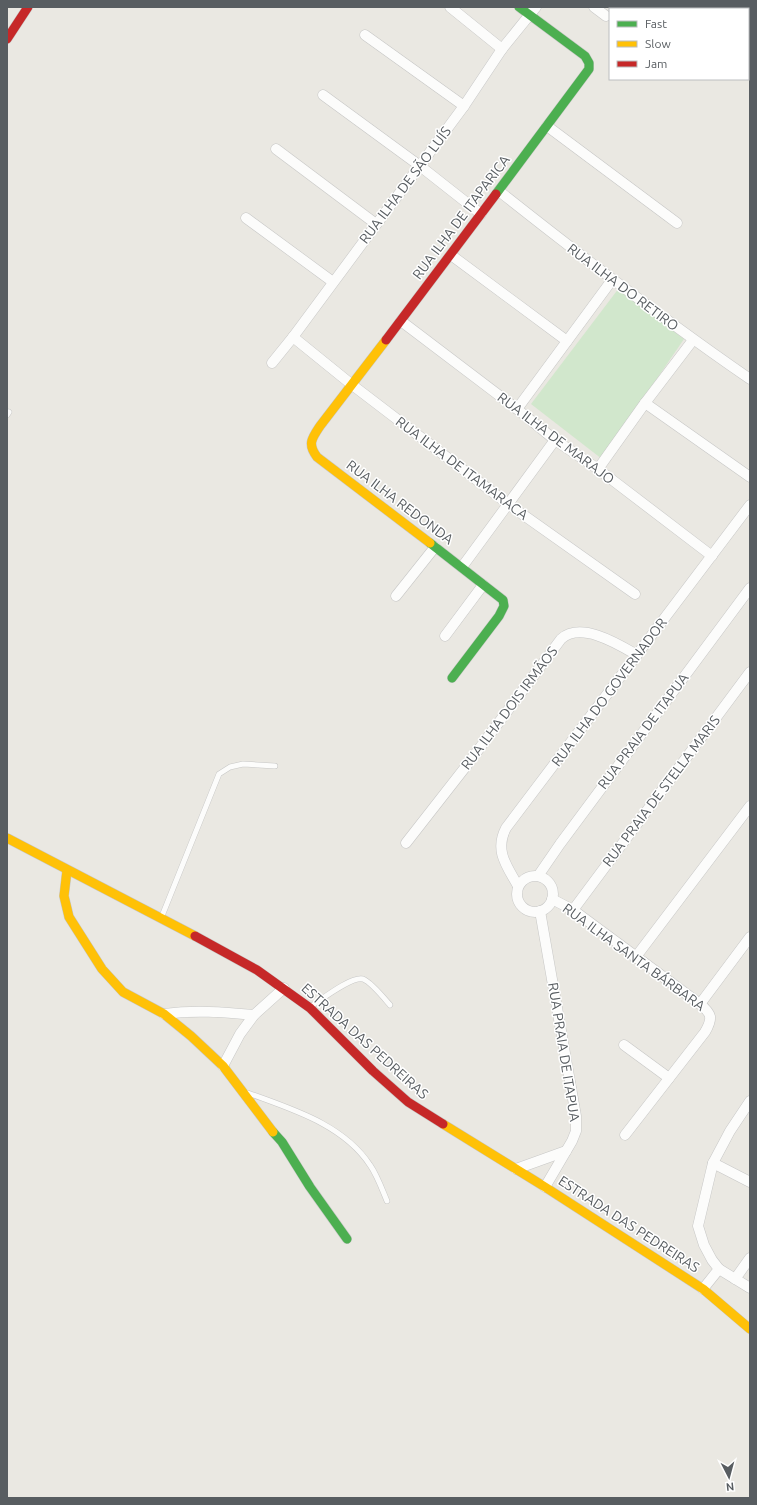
<svg xmlns="http://www.w3.org/2000/svg" width="757" height="1505" font-family="Ubuntu,sans-serif">
  <rect width="100%" height="100%" fill="#eae8e2"/>
  <polygon fill="#d1e7cc" points="619,288 684,339 602,459 531,404"/>
  <g fill="none" stroke-linecap="round" stroke-linejoin="round">
    <g stroke="#c7c7c6" stroke-width="6">
      <g id="lane">
        <polyline points="7,415 9,412"/>
        <polyline points="162,916 219,774 230,767 243,764 275,766"/>
        <path d="M310,1007C321,1000 351,976 363,979C371,982 384,998 390,1005"/>
        <path d="M248,1093C291,1109 343,1124 370,1165C377,1175 382,1189 387,1201"/>
      </g>
    </g>
    <g stroke="#c7c7c6" stroke-width="11">
      <g id="street">
        <polyline points="450,7 502,49"/>
        <polyline points="594,7 606,16"/>
        <polyline points="365,35 464,106"/>
        <polyline points="323,95 420,166 481,214"/>
        <polyline points="547,126 677,223"/>
        <polyline points="276,149 376,224"/>
        <path d="M499,191C581,256 664,320 750,379"/>
        <polyline points="246,218 333,282"/>
        <polyline points="451,255 567,341"/>
        <polyline points="401,321 517,409 555,440 598,469 712,556"/>
        <polyline points="293,337 351,384 508,504 635,594"/>
        <polyline points="272,363 293,337 464,106 502,49 536,7"/>
        <polyline points="645,403 750,477"/>
        <polyline points="517,409 612,280"/>
        <polyline points="598,469 645,403 693,340"/>
        <polyline points="462,567 555,440"/>
        <polyline points="396,596 435,547"/>
        <polyline points="445,636 483,585"/>
        <path d="M406,843L467,765L561,639C581,621 618,644 637,655"/>
        <polyline points="538,876 560,844 750,588"/>
        <circle cx="535" cy="894" r="18"/>
        <path d="M518,886C507,866 494,851 506,828L750,505"/>
        <path d="M552,899L573,910L700,1004C712,1014 713,1018 705,1032L625,1135"/>
        <polyline points="573,910 750,672"/>
        <polyline points="540,911 576,1116 576,1131 572,1141 545,1187"/>
        <polyline points="635,958 750,806"/>
        <polyline points="700,1004 750,937"/>
        <path d="M164,1014C194,1010 223,1012 254,1015"/>
        <polyline points="624,1045 669,1078"/>
        <polyline points="223,1066 240,1034 254,1015 284,988"/>
        <polyline points="750,1101 730,1131 713,1163 698,1226 704,1245 712,1260 719,1269 750,1288"/>
        <polyline points="713,1163 750,1182"/>
        <polyline points="516,1169 566,1151"/>
        <polyline points="735,1279 750,1258"/>
        <polyline points="703,1289 719,1269"/>
      </g>
    </g>
    <g stroke="#c6c7c6" stroke-width="10">
      <g id="fast">
        <polyline points="496,194 589,69 589,63 585,56 519,7"/>
        <polyline points="430,543 503,600 504,606 499,616 452,678"/>
        <polyline points="273,1132 282,1142 310,1187 347,1239"/>
      </g>
    </g>
    <g stroke="#c6c7c6" stroke-width="10">
      <g id="slow">
        <path d="M386,340L320,426C312,438 307,444 317,457L430,543"/>
        <polyline points="7,838 195,936"/>
        <polyline points="67,870 64,896 69,917 102,969 123,992 164,1014 191,1036 223,1066 273,1132"/>
        <polyline points="443,1124 545,1187 703,1289 750,1329"/>
      </g>
    </g>
    <g stroke="#c6c7c6" stroke-width="10">
      <g id="jam">
        <polyline points="7,39 28,7"/>
        <polyline points="386,340 496,194"/>
        <polyline points="195,936 257,970 310,1008 373,1071 408,1102 443,1124"/>
      </g>
    </g>
    <use href="#lane" stroke="#fcfcfb" stroke-width="5"/>
    <use href="#street" stroke="#fcfcfb" stroke-width="10"/>
    <use href="#fast" stroke="#4caf50" stroke-width="9"/>
    <use href="#slow" stroke="#ffc107" stroke-width="9"/>
    <use href="#jam" stroke="#c62828" stroke-width="9"/>
  </g>
  <g text-anchor="middle" stroke-width="3" stroke-linejoin="round" paint-order="stroke">
    <g font-size="14" fill="#585d61" stroke="#fff">
      <text transform="translate(405 185) rotate(-53)" y="5">RUA ILHA DE SÃO LUÍS</text>
      <text transform="translate(461 217) rotate(-53)" y="5">RUA ILHA DE ITAPARICA</text>
      <text transform="translate(623 287) rotate(37)" y="5">RUA ILHA DO RETIRO</text>
      <text transform="translate(556 438) rotate(37)" y="5">RUA ILHA DE MARAJO</text>
      <text transform="translate(462 468) rotate(37)" y="5">RUA ILHA DE ITAMARACA</text>
      <text transform="translate(400 502) rotate(37)" y="5">RUA ILHA REDONDA</text>
      <text transform="translate(609 692) rotate(-53)" y="5">RUA ILHA DO GOVERNADOR</text>
      <text transform="translate(509 708) rotate(-53)" y="5">RUA ILHA DOIS IRMÃOS</text>
      <text transform="translate(643 731) rotate(-53)" y="5">RUA PRAIA DE ITAPUA</text>
      <text transform="translate(661 791) rotate(-53)" y="5">RUA PRAIA DE STELLA MARIS</text>
      <text transform="translate(634 957) rotate(36)" y="5">RUA ILHA SANTA BÁRBARA</text>
      <text transform="translate(365 1041) rotate(42)" y="5">ESTRADA DAS PEDREIRAS</text>
      <text transform="translate(564 1052) rotate(81)" y="5">RUA PRAIA DE ITAPUA</text>
      <text transform="translate(629 1224) rotate(33)" y="5">ESTRADA DAS PEDREIRAS</text>
    </g>
  </g>
  <rect width="757" height="1505" fill="none" stroke="#585d61" stroke-width="16"/>
  <rect x="609" y="8" width="140" height="72" fill="#ffffff" stroke="#bcbec0"/>
  <rect x="617" y="21" width="20" height="6" fill="#4caf50" stroke="#bcbec0"/>
  <text x="645" y="28" font-size="12" fill="#585d61">Fast</text>
  <rect x="617" y="41" width="20" height="6" fill="#ffc107" stroke="#bcbec0"/>
  <text x="645" y="48" font-size="12" fill="#585d61">Slow</text>
  <rect x="617" y="61" width="20" height="6" fill="#c62828" stroke="#bcbec0"/>
  <text x="645" y="68" font-size="12" fill="#585d61">Jam</text>
  <g transform="translate(729 1477) rotate(174)" stroke="#ffffff" stroke-width="3" paint-order="stroke">
  <path d="M0-3L7 15L0 10L-7 15Z" fill="#585d61"/>
  <text y="-6" font-size="11" font-weight="bold" text-anchor="middle" fill="#585d61">N</text>
  </g>
</svg>
